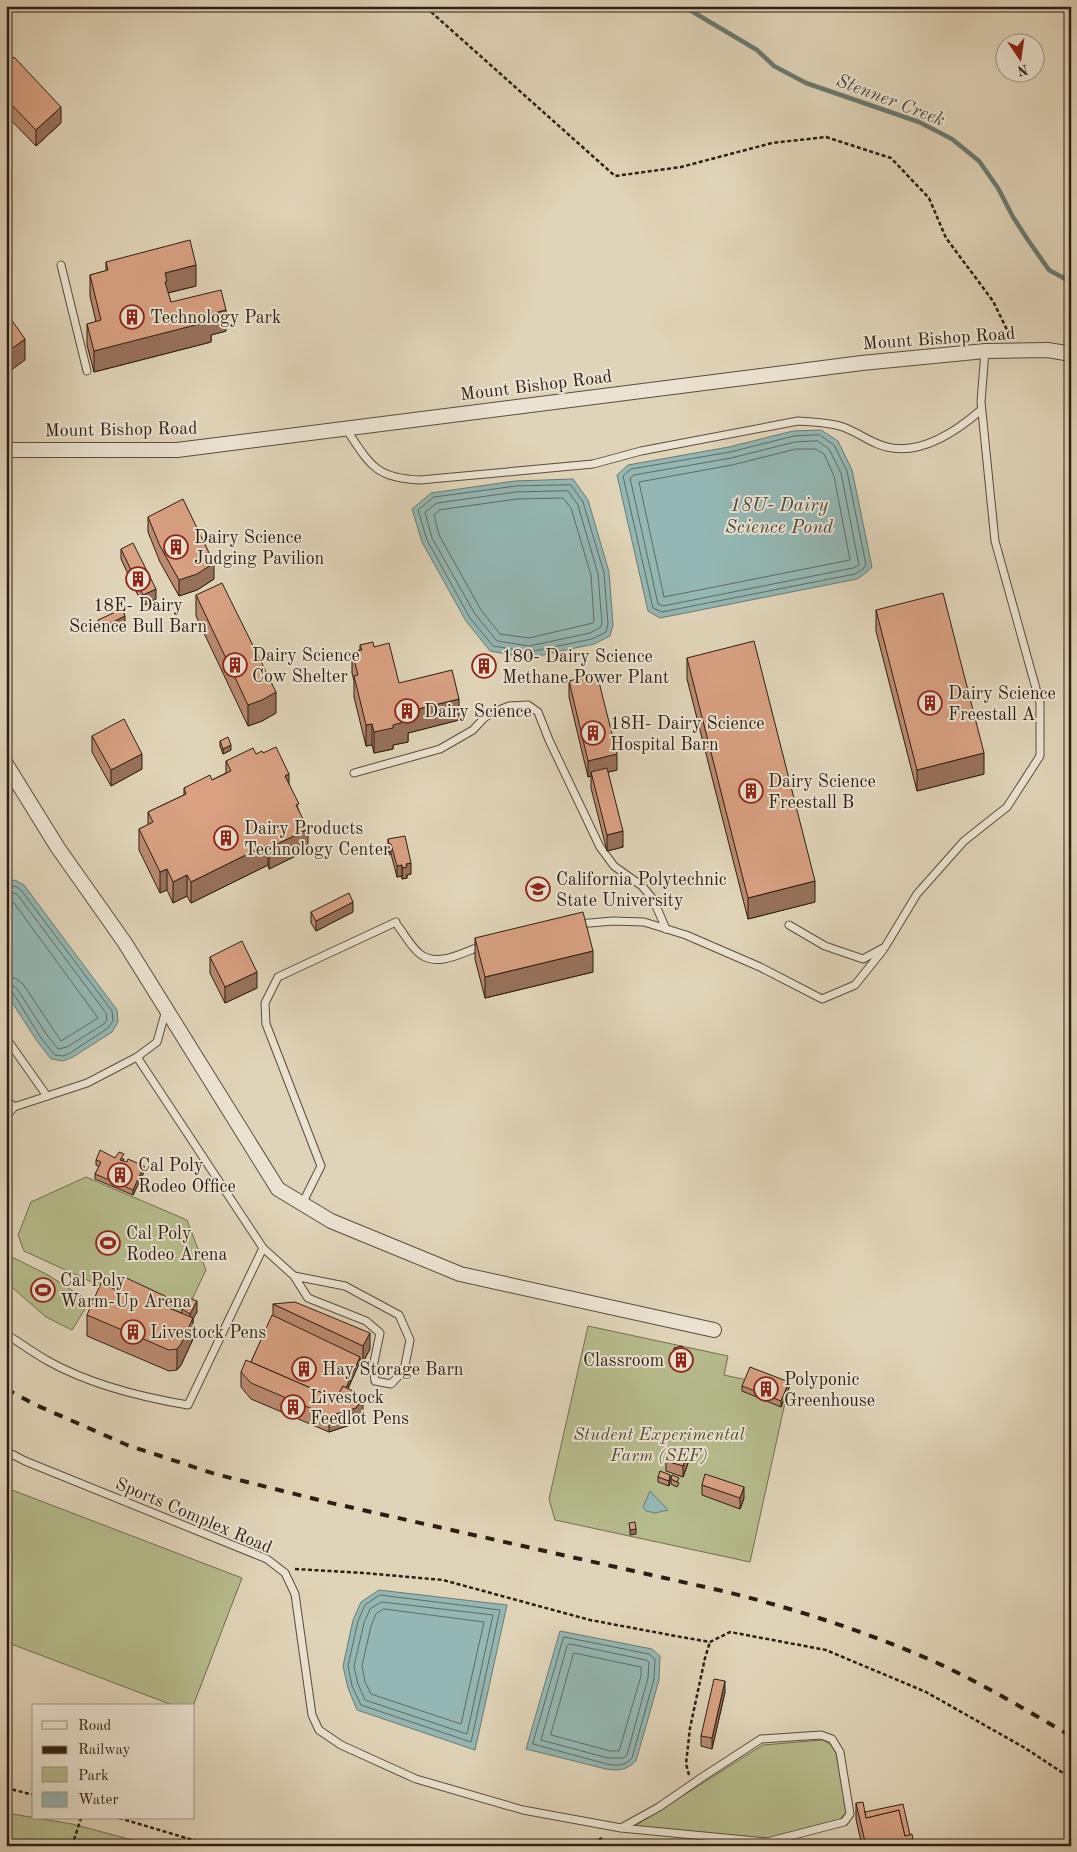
<svg xmlns="http://www.w3.org/2000/svg" width="1077" height="1852" font-family="'Old Standard TT',serif">
  <rect width="100%" height="100%" fill="#e0d4b8"/>
  <filter id="stains"><feTurbulence type="fractalNoise" baseFrequency=".004" numOctaves="4"/><feColorMatrix values="0 0 0 0 .2 0 0 0 0 .09 0 0 0 0 .02 0 0 0 .5 -.17"/></filter>
  <radialGradient id="worn" r=".72"><stop offset=".6" stop-color="#630" stop-opacity="0"/><stop offset="1" stop-color="#630" stop-opacity=".3"/></radialGradient>
  <g fill="#b6bc8c" stroke="#716d50">
    <polygon points="86,1177 187,1220 206,1270 186,1312 166,1316 24,1251 18,1235 31,1202"/>
    <polygon points="6,1254 48,1275 84,1298 85,1309 72,1330 46,1317 6,1282"/>
    <polygon points="588,1326 728,1356 724,1375 788,1389 750,1562 555,1520 549,1499"/>
    <polygon points="12,1490 242,1578 193,1706 175,1706 6,1642 6,1506"/>
    <polygon points="823,1740 830,1744 836,1753 847,1812 838,1821 766,1839 635,1826 763,1745"/>
    <polygon points="6,1813 72,1824 155,1846 6,1846"/>
  </g>
  <g fill="#94b7b3" stroke="#6a7a73">
    <polygon points="821,430 838,441 852,470 872,567 866,573 857,579 660,618 648,611 617,475 628,465 729,447 793,431"/>
    <polygon points="573,479 588,500 609,572 613,625 610,636 594,644 529,658 490,651 466,621 422,542 412,509 431,493 515,481"/>
    <polygon points="15,880 24,885 117,1010 118,1022 112,1032 73,1057 63,1061 51,1059 37,1041 6,993 6,884"/>
    <polygon points="650,1491 668,1510 655,1513 646,1511 643,1507"/>
    <polygon points="379,1590 507,1605 475,1750 357,1710 348,1688 343,1666 353,1620 361,1602"/>
    <path d="M560,1631L652,1649L660,1656L659,1680L636,1761C627,1770 619,1771 606,1769L526,1749Z"/>
  </g>
  <g fill="none" stroke-linecap="round" stroke-linejoin="round">
    <g stroke="#606a63" stroke-width="1">
      <polygon points="820,435 834,445 847,471 866,565 863,569 855,574 662,612 653,608 623,476 631,469 730,452 794,436"/>
      <polygon points="818,441 829,449 841,473 859,565 853,568 663,606 658,604 630,478 634,475 731,458 795,442"/>
      <polygon points="796,449 816,449 824,454 834,476 850,560 664,597 639,482 732,465"/>
      <polygon points="571,485 583,502 604,573 608,624 606,632 592,639 529,652 493,646 470,618 427,540 418,510 434,497 516,486"/>
      <polygon points="568,491 578,505 598,574 602,623 601,627 590,633 529,646 497,641 475,614 432,538 425,512 437,503 516,492"/>
      <polygon points="517,499 563,498 571,508 591,575 594,621 593,623 529,638 500,634 481,610 439,535 434,515 440,510"/>
      <polyline points="6,888 15,886 21,890 112,1011 113,1021 108,1028 70,1053 63,1056 55,1055 41,1038 13,993 6,991"/>
      <polyline points="6,894 14,893 17,894 106,1013 107,1020 104,1024 67,1047 58,1049 47,1035 17,989 12,985 6,985"/>
      <polyline points="6,902 14,903 98,1018 61,1041 23,984 15,978 6,977"/>
      <polygon points="380,1595 500,1610 471,1742 361,1705 352,1686 348,1666 358,1621 365,1605"/>
      <polygon points="382,1602 493,1615 467,1734 365,1700 358,1684 354,1666 364,1623 370,1609"/>
      <polygon points="384,1609 484,1622 461,1724 371,1694 365,1682 362,1666 371,1626 376,1614"/>
      <path d="M564,1637L649,1654L655,1659L654,1679L632,1758C625,1766 617,1766 607,1764L533,1744Z"/>
      <polygon points="570,1644 646,1660 649,1662 648,1678 627,1755 623,1758 608,1758 541,1740 567,1646"/>
      <polygon points="574,1653 641,1667 641,1676 619,1751 610,1751 551,1735"/>
    </g>
    <polyline stroke="#6a7a73" stroke-width="4.5" points="683,6 757,50 774,66 806,83 919,122 952,139 979,161 998,188 1013,217 1028,240 1049,270 1071,282"/>
    <g stroke="#594c3c" stroke-width="9">
      <g id="service">
        <polyline points="61,265 87,371"/>
        <path d="M346,429C370,464 374,478 420,480L593,464L641,451L798,421C813,422 829,422 843,427C860,433 874,446 892,448C925,453 958,430 981,410"/>
        <polyline points="354,773 440,749 473,730 484,718 492,713 509,706 528,705 538,712 549,740 600,847 614,866 642,886 653,899 666,929"/>
        <polyline points="578,924 613,921 644,922 686,935 760,967 822,999 855,985 883,950"/>
        <polyline points="789,925 825,946 863,959 885,947 917,894 964,841 1007,807 1040,756 1040,703 995,541 981,402 985,351"/>
        <path d="M398,926C405,935 411,947 420,954C438,968 463,952 482,946"/>
        <polyline points="6,1038 47,1096"/>
        <polyline points="6,1099 14,1107"/>
        <polyline points="6,1117 14,1107 87,1083 137,1057 157,1042 166,1010"/>
        <polyline points="302,1204 321,1166 266,1024 265,1003 278,977 396,922"/>
        <polyline points="263,1248 294,1276 345,1286 399,1315 410,1340 404,1370 391,1384 375,1381 373,1367 380,1333 366,1321 308,1298 294,1276"/>
        <path d="M6,1334C20,1343 34,1353 48,1361C91,1385 140,1397 188,1405L263,1248L137,1057"/>
        <polyline points="6,1451 25,1461 267,1559 285,1573 295,1594 312,1715 319,1730 341,1745 416,1779 523,1810 621,1828 767,1842 844,1822 850,1814 840,1752 832,1739 821,1735 761,1739 701,1778 659,1807 621,1828"/>
      </g>
    </g>
    <g stroke="#594c3c" stroke-width="16">
      <g id="minor">
        <polyline points="6,450 177,450 862,363 985,351 1048,350 1071,354"/>
        <polyline points="6,764 58,848 125,943 278,1189 331,1221 460,1274 714,1330"/>
      </g>
    </g>
    <g stroke="#2c1e13" stroke-width="2.5" stroke-dasharray="4 2.5" stroke-linecap="butt">
      <polyline points="429,6 430,11 615,176 681,167 772,143 826,137 891,158 929,198 946,238 993,301 1010,336"/>
      <polyline points="295,1569 364,1573 443,1580 590,1620 681,1637 710,1642 730,1632 826,1650 926,1692 1025,1748 1063,1773 1071,1775"/>
      <polyline points="689,1775 686,1764 690,1728 705,1658 710,1642"/>
      <polyline points="6,1788 34,1795"/>
      <polyline points="119,1818 213,1846"/>
      <polyline points="72,1846 81,1818"/>
      <polyline points="587,1846 604,1837"/>
    </g>
    <use href="#service" stroke="#ebe3d1" stroke-width="7"/>
    <use href="#minor" stroke="#ebe3d1" stroke-width="14"/>
    <path stroke="#2c1e13" stroke-width="4" stroke-dasharray="9 9" stroke-linecap="butt" d="M6,1389L36,1405L127,1445L215,1474L327,1502L727,1592C795,1609 861,1630 926,1658C977,1680 1024,1709 1071,1736"/>
  </g>
  <g fill="#bb8a70" stroke="#2c1e13">
    <polygon points="6,64 61,123 36,146 6,115"/>
    <polygon points="106,262 196,286 168,293 171,302 226,331 211,335 211,342 94,372 87,345 87,324 96,322 90,296 90,275 106,271"/>
    <polygon points="148,517 214,579 197,590 179,596 160,562 148,532"/>
    <polygon points="121,549 156,599 143,606 121,559"/>
    <polygon points="196,595 276,713 262,721 248,726 196,616"/>
    <polygon points="876,610 984,774 917,791 876,631"/>
    <polygon points="98,620 125,621 101,633 98,626"/>
    <polygon points="360,645 374,647 399,683 459,720 408,733 408,742 393,745 393,749 374,753 372,745 366,746 354,697 354,681 352,673 352,652 360,650"/>
    <polygon points="479,658 489,664 489,670 480,671"/>
    <polygon points="687,658 815,902 748,919 687,679"/>
    <polygon points="569,681 617,770 608,772 623,847 607,851 591,788 591,776 588,777 569,697"/>
    <polygon points="92,736 142,769 111,786 92,752"/>
    <polygon points="220,741 231,750 223,754 220,746"/>
    <polygon points="263,753 289,784 299,811 308,850 269,869 268,865 191,903 187,896 173,903 167,890 160,893 139,850 139,829 148,825 148,812 184,795 184,788 212,780 226,773 226,761 256,754"/>
    <polygon points="388,839 411,874 407,875 407,878 402,879 402,876 397,877 391,854 389,855 388,850"/>
    <polygon points="311,912 353,912 316,931 311,923"/>
    <polygon points="475,938 593,972 485,998 475,959"/>
    <polygon points="210,957 257,988 225,1003 210,973"/>
    <polygon points="115,1158 124,1159 123,1161 144,1172 133,1195 95,1179 95,1174 99,1167 96,1165 96,1160"/>
    <polygon points="116,1290 169,1308 182,1313 182,1309 197,1312 193,1318 193,1339 181,1365 177,1370 169,1371 87,1336 87,1315"/>
    <polygon points="273,1304 370,1349 363,1362 360,1361 348,1389 363,1414 356,1423 329,1432 251,1399 241,1387 241,1372 251,1362 273,1315"/>
    <polygon points="674,1348 687,1367 679,1370 674,1353"/>
    <polygon points="742,1386 789,1388 781,1407 742,1391"/>
    <polygon points="666,1461 688,1463 683,1477 666,1471"/>
    <polygon points="658,1477 670,1481 669,1486 658,1482"/>
    <polygon points="671,1479 679,1483 677,1487 671,1484"/>
    <polygon points="702,1485 744,1498 740,1509 702,1495"/>
    <polygon points="725,1692 712,1749 701,1746 701,1736"/>
    <polygon points="856,1803 865,1812 910,1835 914,1846 862,1846 856,1819"/>
  </g>
  <g fill="#98715b" stroke="#2c1e13">
    <polygon points="61,107 61,123 36,146 36,130"/>
    <polygon points="196,265 196,286 167,293 165,303 165,273"/>
    <polygon points="226,310 226,331 211,335 211,342 94,372 94,351 210,314"/>
    <polygon points="25,339 25,360 6,374 6,353"/>
    <polygon points="214,563 214,579 197,590 179,596 179,580"/>
    <polygon points="156,589 156,599 143,606 143,595"/>
    <polygon points="125,616 125,621 101,633 101,628"/>
    <polygon points="276,692 276,713 262,721 248,726 248,705"/>
    <polygon points="459,699 459,720 408,733 408,742 393,745 393,749 374,753 374,732 393,725 406,712"/>
    <polygon points="372,724 372,745 366,746 366,725"/>
    <polygon points="231,745 231,750 223,754 223,749"/>
    <polygon points="984,753 984,774 917,791 917,770"/>
    <polygon points="142,754 142,769 111,786 111,770"/>
    <polygon points="617,754 617,770 592,776 591,772 591,776 588,777 588,761"/>
    <polygon points="289,774 289,795 285,776"/>
    <polygon points="308,829 308,850 269,869 269,848"/>
    <polygon points="623,831 623,847 607,851 607,835"/>
    <polygon points="268,844 268,865 191,903 191,882"/>
    <polygon points="389,844 391,844 391,854 389,855"/>
    <polygon points="411,863 411,874 407,875 407,878 402,879 402,868 406,864"/>
    <polygon points="402,865 402,876 397,877 397,866"/>
    <polygon points="167,869 167,890 160,893 160,872"/>
    <polygon points="187,875 187,896 173,903 173,882"/>
    <polygon points="815,881 815,902 748,919 748,898"/>
    <polygon points="353,902 353,912 316,931 316,921"/>
    <polygon points="593,951 593,972 485,998 485,977"/>
    <polygon points="257,972 257,988 225,1003 225,987"/>
    <polygon points="144,1166 144,1172 133,1195 133,1190"/>
    <polygon points="197,1301 197,1312 190,1324 190,1314"/>
    <polygon points="193,1318 193,1339 181,1365 177,1370 177,1349"/>
    <polygon points="370,1333 370,1349 363,1362 363,1346"/>
    <polygon points="360,1357 360,1362 336,1414 363,1398 363,1414 356,1423 329,1432 329,1416 336,1409"/>
    <polygon points="687,1362 687,1367 679,1370 679,1364"/>
    <polygon points="789,1382 789,1388 781,1407 781,1401"/>
    <polygon points="688,1452 688,1463 683,1477 683,1466"/>
    <polygon points="670,1475 670,1481 669,1486 669,1481"/>
    <polygon points="744,1487 744,1498 740,1509 740,1498"/>
    <polygon points="636,1529 636,1534 630,1535 630,1530"/>
    <polygon points="725,1681 725,1692 712,1749 712,1738"/>
  </g>
  <g fill="#d9a182" stroke="#2c1e13">
    <polygon points="14,57 61,107 36,130 6,99 6,64"/>
    <polygon points="190,240 196,265 165,273 167,281 165,282 171,302 221,290 226,310 210,314 211,321 94,351 87,324 101,320 90,275 108,270 106,262"/>
    <polygon points="6,312 25,339 6,353"/>
    <polygon points="183,499 214,563 197,574 179,580 160,546 148,517"/>
    <polygon points="133,543 156,589 143,595 121,549"/>
    <polygon points="222,583 276,692 262,700 248,705 196,595"/>
    <polygon points="943,593 984,753 917,770 876,610"/>
    <polygon points="122,609 125,616 101,628 98,620"/>
    <polygon points="754,641 815,881 748,898 687,658"/>
    <polygon points="373,642 374,647 389,643 399,683 452,670 459,699 406,712 408,721 393,725 393,728 374,732 372,724 366,725 354,676 358,675 352,652 362,650 360,645"/>
    <polygon points="487,656 489,664 480,666 479,658"/>
    <polygon points="597,674 617,754 588,761 569,681"/>
    <polygon points="124,719 142,754 111,770 92,736"/>
    <polygon points="228,737 231,745 223,749 220,741"/>
    <polygon points="276,747 289,774 285,776 299,804 296,805 308,829 269,848 268,844 191,882 187,875 173,882 167,869 160,872 139,829 153,822 148,812 186,794 184,788 210,775 212,780 231,771 226,761 253,748 256,754 262,751 263,753"/>
    <polygon points="607,768 623,831 607,835 591,772"/>
    <polygon points="405,836 411,863 406,864 407,867 402,868 402,865 397,866 391,844 389,844 388,839"/>
    <polygon points="349,893 353,902 316,921 311,912"/>
    <polygon points="583,912 593,951 485,977 475,938"/>
    <polygon points="242,941 257,972 225,987 210,957"/>
    <polygon points="100,1150 115,1158 119,1152 124,1154 120,1160 127,1162 128,1159 144,1166 133,1190 95,1174 101,1162 96,1160"/>
    <polygon points="122,1276 165,1296 169,1308 193,1318 181,1344 177,1349 169,1350 87,1315 101,1283 116,1290"/>
    <polygon points="189,1298 197,1301 190,1314 182,1309"/>
    <polygon points="295,1302 370,1333 363,1346 273,1304"/>
    <polygon points="272,1315 360,1357 346,1388 343,1386 336,1399 251,1362"/>
    <polygon points="682,1346 687,1362 679,1364 674,1348"/>
    <polygon points="246,1360 336,1399 343,1386 363,1396 363,1398 356,1408 329,1416 251,1383 241,1372"/>
    <polygon points="750,1367 789,1382 781,1401 742,1386"/>
    <polygon points="671,1447 688,1452 683,1466 666,1461"/>
    <polygon points="660,1471 670,1475 669,1481 658,1477"/>
    <polygon points="705,1474 744,1487 740,1498 702,1485"/>
    <polygon points="672,1475 679,1478 677,1482 671,1479"/>
    <polygon points="635,1522 636,1529 630,1530 629,1523"/>
    <polygon points="714,1679 725,1681 712,1738 701,1736"/>
    <polygon points="863,1802 866,1818 899,1810 905,1836 912,1834 914,1845 910,1846 866,1846 856,1803"/>
    <polygon points="903,1804 910,1835 905,1836 899,1810 866,1818 865,1812"/>
    <polygon points="740,1843 741,1846 726,1846"/>
  </g>
  <defs>
    <g id="building-ring" transform="scale(1.25)"><circle r="9.5" fill="#ebe3d1" stroke="#8f2418" stroke-width="1.5"/><path d="M-4-6H4V6H1V3H-1V6H-4ZM-2.5-4.3h1.7v1.8h-1.7ZM.8-4.3h1.7v1.8H.8ZM-2.5-1h1.7V.8h-1.7ZM.8-1h1.7V.8H.8Z" fill="#8f2418"/></g>
    <g id="university-ring" transform="scale(1.25)"><circle r="9.5" fill="#ebe3d1" stroke="#8f2418" stroke-width="1.5"/><path d="M0-5L7-2L0 1L-7-2ZM-4 1L0 2.5L4 1V4Q0 6-4 4Z" fill="#8f2418"/></g>
    <g id="stadium-ring" transform="scale(1.25)"><circle r="9.5" fill="#ebe3d1" stroke="#8f2418" stroke-width="1.5"/><path d="M0-5a6.5 5 0 1 0 0 10a6.5 5 0 1 0 0-10ZM-3.5-1.8h7v3.6h-7Z" fill="#8f2418"/></g>
  </defs>
  <g fill-rule="evenodd">
    <use href="#building-ring" x="132" y="317"/>
    <use href="#building-ring" x="176" y="547"/>
    <use href="#building-ring" x="138" y="579"/>
    <use href="#building-ring" x="235" y="665"/>
    <use href="#building-ring" x="484" y="666"/>
    <use href="#building-ring" x="930" y="703"/>
    <use href="#building-ring" x="407" y="711"/>
    <use href="#building-ring" x="593" y="733"/>
    <use href="#building-ring" x="751" y="791"/>
    <use href="#building-ring" x="226" y="838"/>
    <use href="#university-ring" x="538" y="889"/>
    <use href="#building-ring" x="120" y="1175"/>
    <use href="#stadium-ring" x="108" y="1243"/>
    <use href="#stadium-ring" x="43" y="1290"/>
    <use href="#building-ring" x="133" y="1332"/>
    <use href="#building-ring" x="681" y="1360"/>
    <use href="#building-ring" x="304" y="1369"/>
    <use href="#building-ring" x="766" y="1389"/>
    <use href="#building-ring" x="293" y="1407"/>
  </g>
  <g text-anchor="middle" stroke-width="4" stroke-linejoin="round" paint-order="stroke">
    <g font-size="18" fill="#2c1e13" stroke="#ebe3d1" text-anchor="start">
      <text x="150" y="323">Technology Park</text>
      <text x="194" y="543">Dairy Science<tspan x="194" dy="21">Judging Pavilion</tspan></text>
      <text x="138" y="611" text-anchor="middle">18E- Dairy<tspan x="138" dy="21">Science Bull Barn</tspan></text>
      <text x="252" y="661">Dairy Science<tspan x="252" dy="21">Cow Shelter</tspan></text>
      <text x="502" y="662">180- Dairy Science<tspan x="502" dy="21">Methane Power Plant</tspan></text>
      <text x="948" y="699">Dairy Science<tspan x="948" dy="21">Freestall A</tspan></text>
      <text x="424" y="717">Dairy Science</text>
      <text x="610" y="729">18H- Dairy Science<tspan x="610" dy="21">Hospital Barn</tspan></text>
      <text x="768" y="787">Dairy Science<tspan x="768" dy="21">Freestall B</tspan></text>
      <text x="244" y="834">Dairy Products<tspan x="244" dy="21">Technology Center</tspan></text>
      <text x="556" y="885">California Polytechnic<tspan x="556" dy="21">State University</tspan></text>
      <text x="138" y="1171">Cal Poly<tspan x="138" dy="21">Rodeo Office</tspan></text>
      <text x="126" y="1239">Cal Poly<tspan x="126" dy="21">Rodeo Arena</tspan></text>
      <text x="60" y="1286">Cal Poly<tspan x="60" dy="21">Warm-Up Arena</tspan></text>
      <text x="150" y="1338">Livestock Pens</text>
      <text x="664" y="1366" text-anchor="end">Classroom</text>
      <text x="322" y="1375">Hay Storage Barn</text>
      <text x="784" y="1385">Polyponic<tspan x="784" dy="21">Greenhouse</tspan></text>
      <text x="310" y="1403">Livestock<tspan x="310" dy="21">Feedlot Pens</tspan></text>
    </g>
    <g font-size="18" fill="#2c1e13" stroke="#ebe3d1">
      <text transform="translate(939 338) rotate(-4)" y="6">Mount Bishop Road</text>
      <text transform="translate(536 385) rotate(-7)" y="6">Mount Bishop Road</text>
      <text transform="translate(121 429) rotate(-1)" y="6">Mount Bishop Road</text>
      <text transform="translate(194 1515) rotate(23)" y="6">Sports Complex Road</text>
    </g>
    <g font-size="18" font-style="italic" fill="#554d37" stroke="#ebe3d1">
      <text x="659" y="1440">Student Experimental<tspan x="659" dy="21">Farm (SEF)</tspan></text>
    </g>
    <g font-size="19" font-style="italic" fill="#4b4c43" stroke="#ebe3d1">
      <text transform="translate(891 99) rotate(21)" y="7">Stenner Creek</text>
      <text x="779" y="511">18U- Dairy<tspan x="779" dy="22">Science Pond</tspan></text>
    </g>
  </g>
  <rect width="1077" height="1852" fill="none" stroke="#e0d4b8" stroke-width="25"/>
  <rect x="8" y="8" width="1062" height="1837" fill="none" stroke="#2c1e13" stroke-width="2.5"/>
  <rect x="12" y="12" width="1052" height="1827" fill="none" stroke="#2c1e13"/>
  <rect x="32" y="1704" width="162" height="115" fill="#ebe3d1" stroke="#9f9485"/>
  <rect x="42" y="1721" width="25" height="8" fill="#ebe3d1" stroke="#9f9485"/>
  <text x="78" y="1730" font-size="15" fill="#2c1e13">Road</text>
  <rect x="42" y="1746" width="25" height="8" fill="#2c1e13" stroke="#9f9485"/>
  <text x="78" y="1754" font-size="15" fill="#2c1e13">Railway</text>
  <rect x="42" y="1767" width="25" height="15" fill="#b6bc8c" stroke="#9f9485"/>
  <text x="78" y="1780" font-size="15" fill="#2c1e13">Park</text>
  <rect x="42" y="1792" width="25" height="15" fill="#94b7b3" stroke="#9f9485"/>
  <text x="78" y="1804" font-size="15" fill="#2c1e13">Water</text>
  <g transform="translate(1020 58) rotate(167)"><circle r="24" fill="#ebe3d1" stroke="#9f9485"/>
  <path d="M0-4L9 19L0 12L-9 19Z" fill="#8f2418"/>
  <text y="-8" font-size="14" font-weight="bold" text-anchor="middle" fill="#2c1e13">N</text>
  </g>
  <rect width="100%" height="100%" filter="url(#stains)"/>
  <rect width="100%" height="100%" fill="url(#worn)"/>
</svg>
